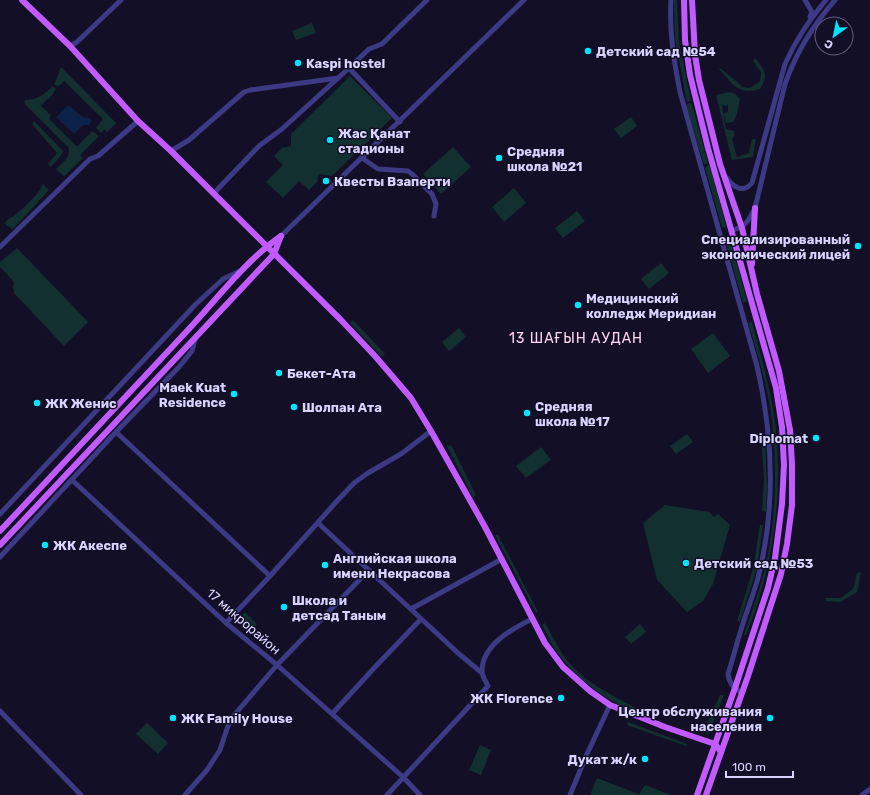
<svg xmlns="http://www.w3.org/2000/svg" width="870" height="795" font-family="Rubik,sans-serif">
  <rect width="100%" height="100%" fill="#130f26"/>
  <g fill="#12302f">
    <polygon points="674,0 677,0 679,42 691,101 687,102 675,39"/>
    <polygon points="312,23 316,33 296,40 292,31"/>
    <path d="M755,58C765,70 769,75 760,89C738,96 732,83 719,69L720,68L743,87L750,88L760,81L761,72L753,61Z"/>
    <polygon points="61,67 116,123 107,132 104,129 101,133 96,128 103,119 64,81 59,86 54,85"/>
    <polygon points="350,76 392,118 332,176 319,174 317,182 309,190 299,181 283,198 266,182 283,165 274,156 282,148 291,146 291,134"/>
    <path d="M53,86L56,89L49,99H47L41,106L51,115L49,119L76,146H78L92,131L99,136L80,155L83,158L64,176L56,169C63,162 72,157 68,147L24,103L25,100C37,100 45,94 53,86Z"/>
    <polygon points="729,92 735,94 740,99 737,114 733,122 726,123 724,114 728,111 728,105 726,106 722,105 726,129 734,131 734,136 732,139 737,157 749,153 752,139 756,139 753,157 732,160 716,95"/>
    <polygon points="689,103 692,104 708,163 704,165 686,105"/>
    <polygon points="631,117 637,126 621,138 614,129"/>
    <polygon points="34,121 63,151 62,154 51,167 48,164 57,153 32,124"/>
    <polygon points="453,147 471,167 441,194 423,174"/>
    <polygon points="708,165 710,166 726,226 725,228 722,227 705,168"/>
    <path d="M43,184L49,190L13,229L6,225L5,223C7,219 11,218 15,215C23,209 39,194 43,184Z"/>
    <polygon points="514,188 526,203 504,222 492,207"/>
    <polygon points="577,211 585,221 563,238 555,228"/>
    <polygon points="729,241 731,242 747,301 743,303 726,243"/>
    <polygon points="17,248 88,322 64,346 14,293 13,287 14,282 0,267 0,262"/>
    <polygon points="661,263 669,273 649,289 641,279"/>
    <polygon points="353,320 385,354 382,357 350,323"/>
    <path d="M752,322C761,355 770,388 775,423C784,494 773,569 746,635H744C752,610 762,585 767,559C778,508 778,433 765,382C760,362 754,343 748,323Z"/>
    <polygon points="459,328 466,337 449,351 442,342"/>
    <polygon points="713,333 730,356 708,373 691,349"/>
    <polygon points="687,434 693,442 676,454 670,446"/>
    <polygon points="765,436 767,486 766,512 762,511 764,478 761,437"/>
    <polygon points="451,445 476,495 473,497 447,446"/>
    <polygon points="541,447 551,460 526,478 516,466"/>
    <polygon points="665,505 709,512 714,517 718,514 730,525 713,584 703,601 687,612 657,580 643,523"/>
    <polygon points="760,525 763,525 757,568 740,622 737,621 753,569"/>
    <polygon points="495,535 498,535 538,612 536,613"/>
    <polygon points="861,572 857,592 840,602 826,601 826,598 841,598 853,589 857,573"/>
    <polygon points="245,612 257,624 251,631 238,619"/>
    <path d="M545,623C551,634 557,645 563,655C580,680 611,695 638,709L636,711C609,704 572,675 557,652C551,644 547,634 542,625Z"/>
    <polygon points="640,624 646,632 631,644 625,637"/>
    <polygon points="720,695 724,695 709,733 707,734 704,731"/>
    <polygon points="628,722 687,744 686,746 627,725"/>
    <polygon points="147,723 168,743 158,754 136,734"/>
    <polygon points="480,745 491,750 481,775 469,770"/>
    <polygon points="597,778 639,794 645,785 671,795 590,795"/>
  </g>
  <polygon fill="#0c2248" points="68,105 83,117 89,118 92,121 89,125 83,125 74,134 56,117"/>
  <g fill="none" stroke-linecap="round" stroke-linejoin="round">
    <g stroke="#3d3a85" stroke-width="5">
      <path d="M671,0C669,32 674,61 680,92L757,366C773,436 776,508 758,578C753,596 746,613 741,630C736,645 733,659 728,674C729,684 734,688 742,693"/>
      <polyline points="805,0 812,12 810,17"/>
      <polyline points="70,46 77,42 121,0"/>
      <polyline points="349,68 369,49 382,44 427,0"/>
      <polyline points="171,151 189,140 244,92 250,90 338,78"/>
      <polyline points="362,158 378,169 408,171 412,174 432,194 436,204 434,216"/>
      <path d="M726,177C733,187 743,194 752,183L785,64C796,39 809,21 826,0"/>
      <polyline points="214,193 259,146 282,129 349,68 400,122"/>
      <path d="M731,231C746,226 748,222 755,208L785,84C797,51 812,27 835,0"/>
      <polyline points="281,236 524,0"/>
      <polyline points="0,247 90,159 98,156 138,121"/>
      <polyline points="116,432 270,576"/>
      <polyline points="72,480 226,623 277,665 403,777 420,795"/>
      <polyline points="0,514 195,305 223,279 240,271"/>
      <polyline points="318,523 458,653 482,673"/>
      <polyline points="0,557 116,432 179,367 192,351 196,336"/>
      <polyline points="411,609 502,559"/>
      <polyline points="226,623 270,576 337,501 354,483 368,473 401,454 431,431"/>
      <polyline points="0,711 81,795"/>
      <polyline points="332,714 376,666 421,619"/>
      <polyline points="185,795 207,770 220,750 230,720 277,665 369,570"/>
      <path d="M387,795L488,686C486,682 482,676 482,671C482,645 512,629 532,619"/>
      <polyline points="570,795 587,754 610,705"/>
      <polyline points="862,795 870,789"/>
    </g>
    <g stroke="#c25bff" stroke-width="6">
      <polyline points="22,0 70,46 138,121 171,151 340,319 375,356 411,398 431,431 485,527 545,643 563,667 590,691 610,705 665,727 715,744 721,752"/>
      <polyline points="684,0 685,40 690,75 708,148 776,388 782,427 784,465 782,504 775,558 768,588 735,688 697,795"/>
      <polyline points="692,0 695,55 699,80 720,164 742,228 757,294 779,371 790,430 792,465 792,505 787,544 781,574 748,676 706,795"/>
      <polyline points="752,264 755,208"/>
      <path d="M0,531C62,464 125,398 187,331C217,299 245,261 281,236"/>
      <polyline points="0,545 274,254 281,236"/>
    </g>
  </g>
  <g fill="#00e5ff" stroke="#130f26" stroke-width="1.5">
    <circle cx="588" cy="51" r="4"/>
    <circle cx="298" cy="63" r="4"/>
    <circle cx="330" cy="140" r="4"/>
    <circle cx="499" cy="158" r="4"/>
    <circle cx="326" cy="181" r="4"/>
    <circle cx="858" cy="246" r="4"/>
    <circle cx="578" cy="305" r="4"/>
    <circle cx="279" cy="373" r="4"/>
    <circle cx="234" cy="394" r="4"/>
    <circle cx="37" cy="403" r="4"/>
    <circle cx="294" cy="407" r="4"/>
    <circle cx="527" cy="413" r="4"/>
    <circle cx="816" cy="438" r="4"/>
    <circle cx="45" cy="545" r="4"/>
    <circle cx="686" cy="563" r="4"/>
    <circle cx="325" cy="565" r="4"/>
    <circle cx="284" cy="607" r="4"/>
    <circle cx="561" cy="698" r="4"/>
    <circle cx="173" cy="718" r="4"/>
    <circle cx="770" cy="718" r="4"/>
    <circle cx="645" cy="759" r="4"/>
  </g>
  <g text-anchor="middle" stroke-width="3" stroke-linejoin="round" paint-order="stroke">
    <g font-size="13" font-weight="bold" fill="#d9d4ff" stroke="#130f26" text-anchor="start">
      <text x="596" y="56">Детский сад №54</text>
      <text x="306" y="68">Kaspi hostel</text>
      <text x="338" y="138">Жас Қанат<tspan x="338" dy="15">стадионы</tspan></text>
      <text x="507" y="156">Средняя<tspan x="507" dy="15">школа №21</tspan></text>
      <text x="334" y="186">Квесты Взаперти</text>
      <text x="850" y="244" text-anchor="end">Специализированный<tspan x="850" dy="15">экономический лицей</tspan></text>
      <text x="586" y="303">Медицинский<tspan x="586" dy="15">колледж Меридиан</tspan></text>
      <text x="287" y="378">Бекет-Ата</text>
      <text x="226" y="392" text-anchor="end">Maek Kuat<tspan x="226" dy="15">Residence</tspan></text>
      <text x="45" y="408">ЖК Женис</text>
      <text x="535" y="411">Средняя<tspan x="535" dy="15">школа №17</tspan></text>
      <text x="302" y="412">Шолпан Ата</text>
      <text x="808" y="443" text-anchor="end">Diplomat</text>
      <text x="53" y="550">ЖК Акеспе</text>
      <text x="333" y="563">Английская школа<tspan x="333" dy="15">имени Некрасова</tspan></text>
      <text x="694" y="568">Детский сад №53</text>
      <text x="292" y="605">Школа и<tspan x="292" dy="15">детсад Таным</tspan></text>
      <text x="553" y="703" text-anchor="end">ЖК Florence</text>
      <text x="762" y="716" text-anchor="end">Центр обслуживания<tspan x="762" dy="15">населения</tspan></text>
      <text x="181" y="723">ЖК Family House</text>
      <text x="637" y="764" text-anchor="end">Дукат ж/к</text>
    </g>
    <g font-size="13" fill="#d9d4ff" stroke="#130f26">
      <text transform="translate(244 621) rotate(41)" y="5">17 микрорайон</text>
    </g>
    <g font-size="14" letter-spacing="1" fill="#ffd6f0" stroke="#130f26">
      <text x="576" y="343">13 ШАҒЫН АУДАН</text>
    </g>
  </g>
  <g transform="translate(834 36) rotate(213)"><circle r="19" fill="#130f26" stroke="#625e7d"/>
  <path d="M0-3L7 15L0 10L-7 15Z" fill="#00e5ff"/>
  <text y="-6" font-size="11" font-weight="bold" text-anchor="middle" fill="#d9d4ff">С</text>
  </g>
  <path d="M726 771v6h67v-6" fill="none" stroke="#d9d4ff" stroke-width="2"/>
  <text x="732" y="771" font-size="12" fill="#d9d4ff" stroke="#130f26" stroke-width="3" paint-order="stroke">100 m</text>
</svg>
